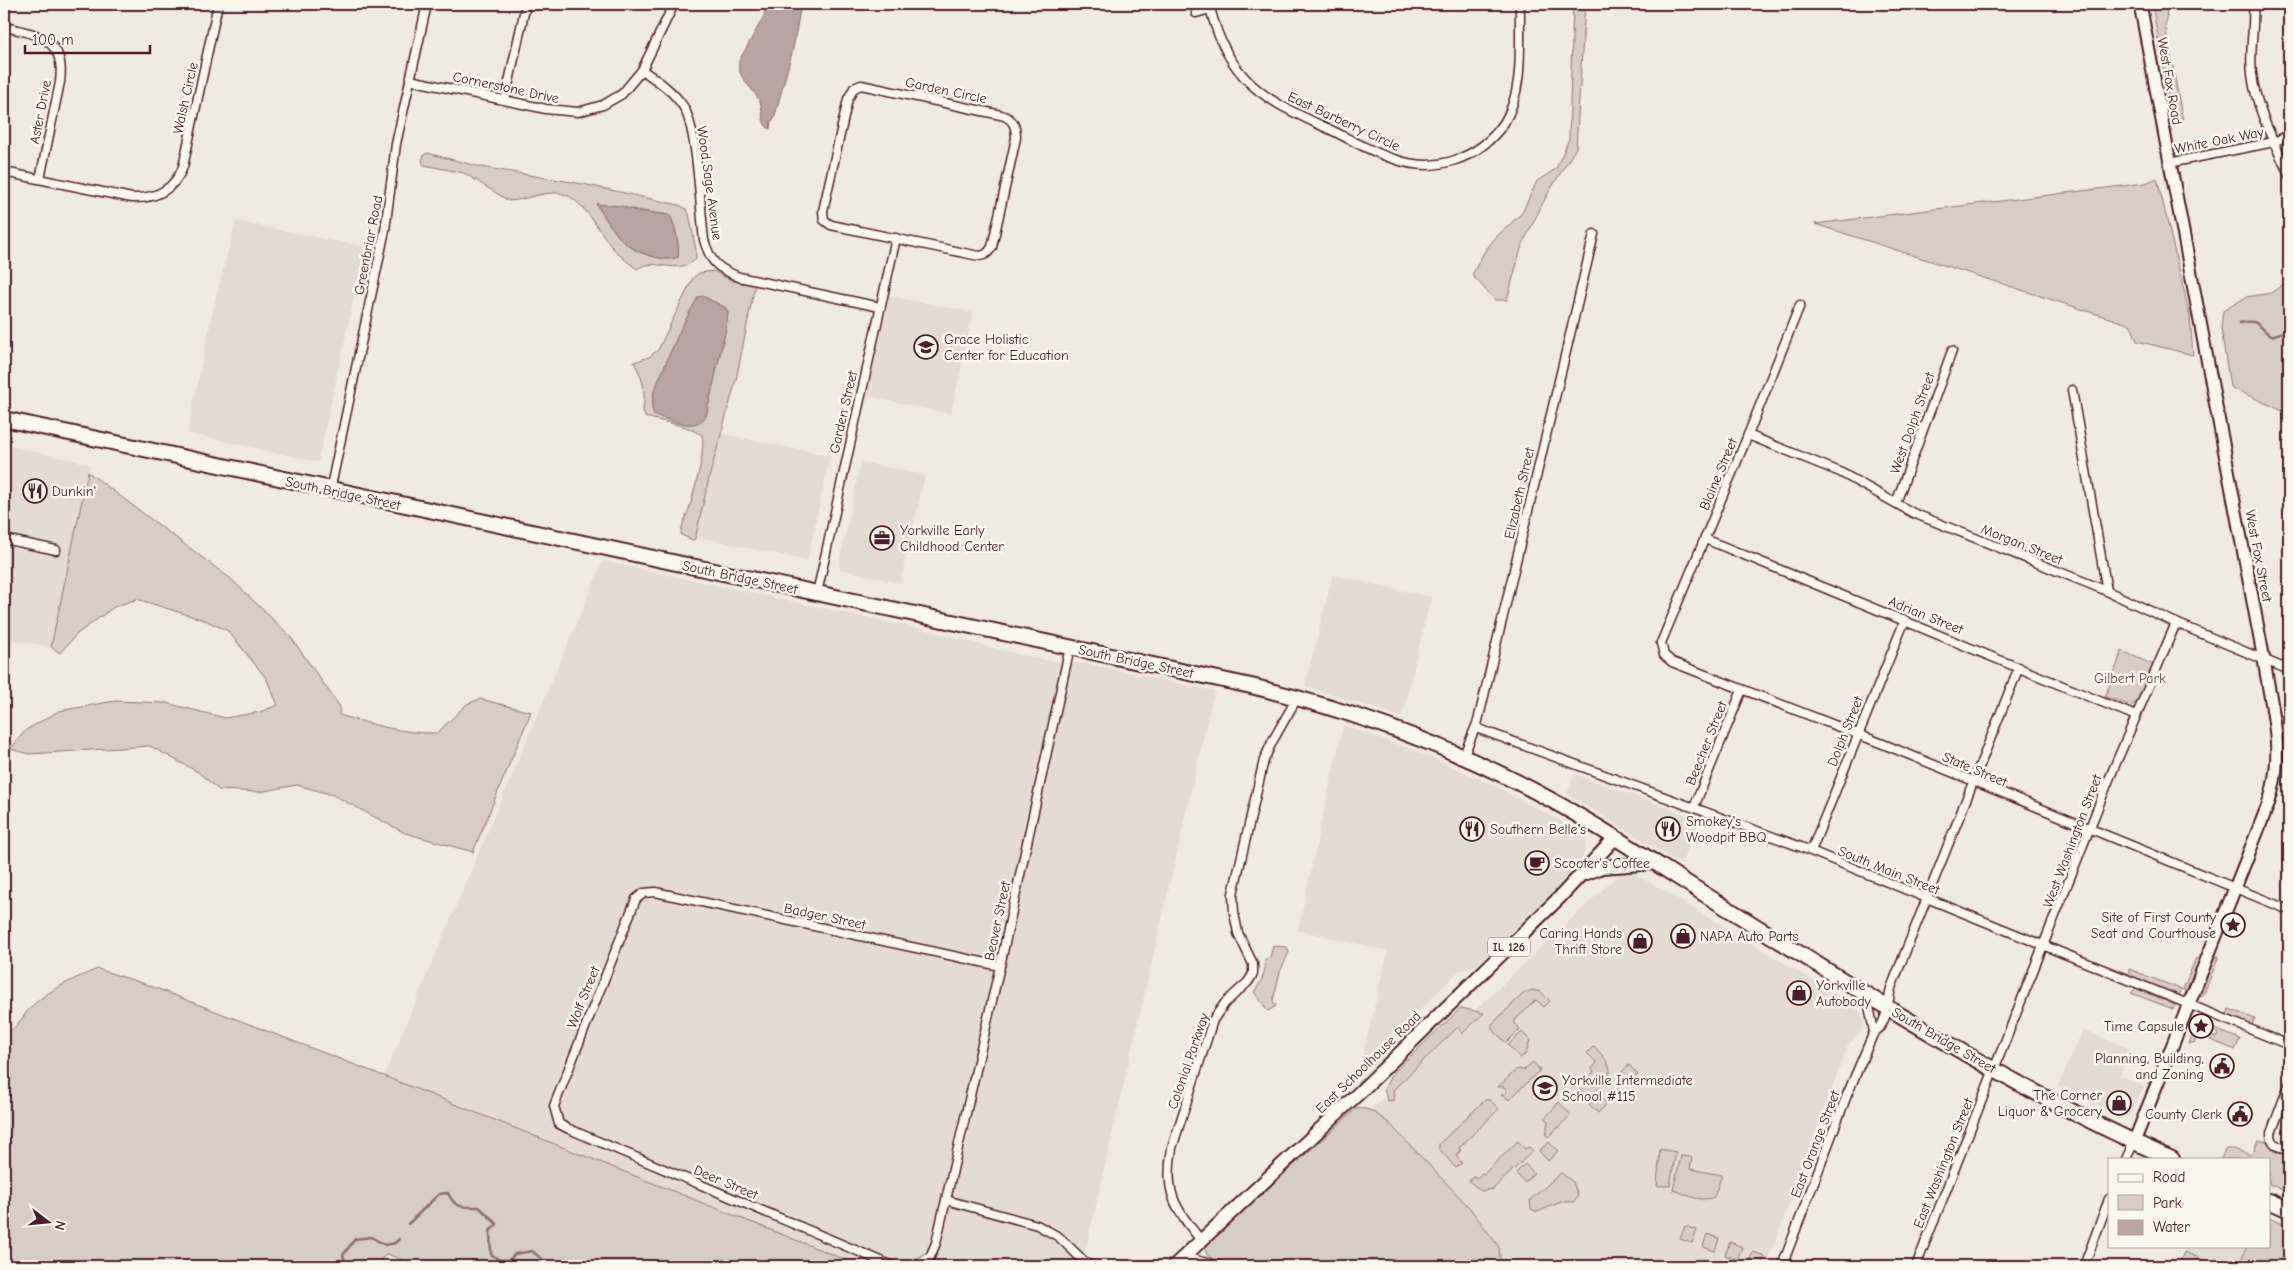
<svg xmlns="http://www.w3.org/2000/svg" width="2293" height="1270" font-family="'Comic Neue',sans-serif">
  <rect width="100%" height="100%" fill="#f0eae0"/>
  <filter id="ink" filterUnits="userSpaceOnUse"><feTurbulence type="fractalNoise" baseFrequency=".02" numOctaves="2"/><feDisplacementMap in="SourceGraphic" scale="10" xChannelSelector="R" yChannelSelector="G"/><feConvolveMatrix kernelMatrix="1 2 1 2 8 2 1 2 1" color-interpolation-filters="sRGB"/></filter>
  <g filter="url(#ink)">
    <g fill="#e4dbd2">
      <polygon points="236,221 365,247 318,462 187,433 216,297"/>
      <polygon points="889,296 973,312 951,414 867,396"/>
      <polygon points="718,433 830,456 807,561 695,536"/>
      <polygon points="4,445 90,464 51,647 4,638"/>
      <polygon points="861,462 925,475 900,583 840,569 839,564"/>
      <polygon points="603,561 931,631 999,650 1046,660 1088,664 1214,691 1082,1266 861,1266 384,1076"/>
      <polygon points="1333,575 1431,597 1402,717 1305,686"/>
      <polygon points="1343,725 1416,751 1493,785 1575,829 1584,836 1587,843 1582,860 1576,869 1478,964 1459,971 1359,1071 1388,951 1298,930"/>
      <polygon points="1575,774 1701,820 1681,864 1567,794"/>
      <polygon points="1634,873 1857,1007 1864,1020 1861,1032 1848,1045 1766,1266 1268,1266 1226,1247 1619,874"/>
      <polygon points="2083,1030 2130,1049 2120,1076 2144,1086 2131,1114 2122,1118 2058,1086"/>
      <polygon points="2187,1246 2247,1246 2239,1266 2219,1266 2184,1252"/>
    </g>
    <g fill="#d8ccc6" stroke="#917678" fill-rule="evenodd">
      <polygon points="1573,4 1585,4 1576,148 1547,195 1522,245 1507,300 1495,300 1472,275 1483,254 1494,239 1522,213 1537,181 1556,169 1569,139"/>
      <polygon points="2152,4 2166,4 2167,21 2165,25 2183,121 2180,124 2172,119"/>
      <path d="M427,153L481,167L583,184L679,205L686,209L689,214L696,250V259C676,277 655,256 637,269C627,262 619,255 611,246C599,231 580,194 558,193C541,192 526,200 509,201L464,173L424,165L422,161L424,155ZM596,204C621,206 644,212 669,215C675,221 680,250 678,257C670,260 663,259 655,257C623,250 613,230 596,204Z"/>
      <polygon points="2157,178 2190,316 2193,355 2137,341 2131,325 1815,224 2146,183"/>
      <path d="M713,271L733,281L755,285L736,380L709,478L695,539L693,540L681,535C681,526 686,517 689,509C694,492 706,451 702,435L686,427L645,417C641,409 645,402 644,393C644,382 639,372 634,362L649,357L658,350L693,278L699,273ZM702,296L726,308L728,313L726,328L706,416C688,432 672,418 652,409L654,391C665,368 685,311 702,296Z"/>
      <polygon points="2289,280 2289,414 2230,387 2221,328 2223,311 2246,297 2271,293"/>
      <path d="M88,472L231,579L290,636L340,707L339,715C372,724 403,734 437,733L467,704L480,699L531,712L473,852L405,833L333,795L297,785L259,792L219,790L198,772L150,746L30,754L10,749L26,730L59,711L115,701L166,703L225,718L260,712L278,705L266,678L228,631L207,621L137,599L114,607L77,634L60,653L51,647Z"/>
      <polygon points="2122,651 2154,665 2138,701 2131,706 2105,697"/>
      <path d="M1273,946L1287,947L1289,952L1280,972L1273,1001L1276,1006L1268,1011L1254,992C1262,981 1266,973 1265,959L1270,958Z"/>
      <polygon points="2214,956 2219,956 2203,996 2198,995"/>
      <polygon points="2196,958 2200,961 2188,991 2183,989"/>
      <path d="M98,969L145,984L384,1076L861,1266H418L387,1254L374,1266H4V1035C19,1027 22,1016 33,1005C52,988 75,978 98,969Z"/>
      <polygon points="2129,969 2178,988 2182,989 2179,995 2129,976"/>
      <polygon points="2136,988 2175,1005 2173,1009 2131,993"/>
      <polygon points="1532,990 1541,992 1550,1001 1544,1007 1536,1000 1513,1022 1520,1029 1506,1043 1492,1029 1492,1024 1524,993"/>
      <polygon points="1461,1008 1484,1013 1462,1034 1458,1027 1393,1090 1394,1100 1388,1101 1384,1090 1391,1075"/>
      <polygon points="2229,1009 2255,1019 2252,1025 2227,1015"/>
      <polygon points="2197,1022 2240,1039 2235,1050 2210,1040 2212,1036 2216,1038 2218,1034 2207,1027 2202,1032 2201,1025 2196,1029 2195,1042 2189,1044"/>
      <polygon points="1522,1032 1530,1040 1526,1054 1520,1058 1508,1045"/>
      <path d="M1594,1046C1620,1074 1612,1075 1588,1099L1578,1087L1594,1072L1592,1068L1597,1063L1587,1053Z"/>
      <polygon points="1533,1062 1540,1070 1509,1100 1506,1097 1504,1098 1501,1095 1506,1093 1506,1089 1504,1087 1498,1087 1517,1069 1524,1070"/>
      <polygon points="1629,1065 1638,1075 1628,1084 1619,1075"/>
      <polygon points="1598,1094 1607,1104 1598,1113 1589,1104"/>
      <polygon points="1485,1100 1490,1100 1499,1109 1459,1148 1461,1150 1456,1156 1462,1163 1456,1168 1439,1149 1439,1144"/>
      <polygon points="1559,1102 1571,1115 1548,1137 1546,1135 1548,1121 1545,1118"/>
      <polygon points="1358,1107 1372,1111 1389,1123 1469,1207 1499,1247 1501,1266 1238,1266 1213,1259 1207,1255 1205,1249 1212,1239"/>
      <polygon points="1518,1141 1525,1149 1529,1147 1533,1151 1493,1189 1481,1191 1469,1181 1475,1176 1477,1178 1482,1173 1484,1174"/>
      <polygon points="2258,1141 2267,1141 2274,1151 2289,1157 2289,1193 2269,1184 2269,1159 2221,1159 2225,1149 2234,1149 2250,1155 2254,1151"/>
      <polygon points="1549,1142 1558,1151 1548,1161 1539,1151"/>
      <polygon points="1660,1149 1676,1152 1670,1186 1657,1186"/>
      <path d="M1681,1156L1692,1157L1690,1169L1722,1175L1714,1197C1697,1203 1688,1194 1673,1190Z"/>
      <polygon points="1525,1164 1534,1173 1525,1183 1516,1173"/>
      <polygon points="1561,1173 1573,1182 1578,1196 1574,1202 1561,1202 1537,1212 1531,1209 1530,1200"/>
      <polygon points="2269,1218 2289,1227 2289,1266 2239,1266 2247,1246 2269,1246"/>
      <polygon points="1685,1226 1697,1230 1692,1243 1680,1239"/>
      <polygon points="1707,1234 1719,1238 1715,1251 1703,1247"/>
      <polygon points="1730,1242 1742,1247 1737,1260 1725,1255"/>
      <polygon points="1753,1252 1765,1256 1761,1266 1748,1264"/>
      <polygon points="2184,1252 2219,1266 2178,1266"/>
    </g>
    <g fill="#b8a4a2" stroke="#8c6f72">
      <path d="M766,4H801L793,49L774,119L771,121L770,129C761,126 763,110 760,102C754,88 736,78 739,61L764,16Z"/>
      <path d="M596,204L621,206L636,211L669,215C675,220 680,250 678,257C670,260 663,259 655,257C620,248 615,231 596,204Z"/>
      <path d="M702,296L726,308L728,313L726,328L706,416C696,432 667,421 654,414L652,409L654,391L680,330L698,297Z"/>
    </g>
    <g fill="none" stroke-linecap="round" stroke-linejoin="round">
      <g stroke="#8c6f72" stroke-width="2.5">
        <path d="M2240,323C2260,319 2256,325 2271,336L2289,330"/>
        <path d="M408,1224L439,1194L448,1193C455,1209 463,1207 479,1207L497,1224L490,1231L491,1254L499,1260H509L515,1254L532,1251L543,1260L557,1266"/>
        <polyline points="347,1266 343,1255 355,1239 371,1237 385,1245 395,1243 399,1239"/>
      </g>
      <g stroke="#4a1f2b" stroke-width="11">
        <g id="street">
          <path d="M1209,4C1216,32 1225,56 1245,78C1267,102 1299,115 1329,129C1350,139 1371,152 1394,159C1435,174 1479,159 1504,123C1525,89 1519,42 1520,4"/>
          <path d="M2253,4C2255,27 2249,50 2252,74C2256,110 2275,143 2289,175"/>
          <polyline points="1196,13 1210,9"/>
          <path d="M4,27C38,34 66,39 60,82L40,179"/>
          <path d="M642,70C658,81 672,90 683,106C698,129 700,209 704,240C711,263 717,268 739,277L880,307"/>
          <polyline points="410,80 546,109 578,112 603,105 622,94 642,70 674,4"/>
          <path d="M861,85L1001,115C1013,118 1016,126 1016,138L992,247C987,255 983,257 974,255L831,225L824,220L823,211L848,99L854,88Z"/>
          <polyline points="505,100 526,4"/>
          <polyline points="2169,163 2274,142 2289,135"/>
          <path d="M4,172L132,198C155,199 174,190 183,167L218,4"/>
          <polyline points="2072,390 2107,591"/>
          <polyline points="1748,435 1840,472 1913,513 2107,591 2176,623 2289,670"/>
          <polyline points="330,491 385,230 396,144 427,4"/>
          <polyline points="1896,503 1952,351"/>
          <polyline points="4,539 56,550"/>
          <polyline points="1705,539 2136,716"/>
          <polyline points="817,593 896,238"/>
          <polyline points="1661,643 1664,655 1672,662 1883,744 2289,910"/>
          <polyline points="1661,643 1748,435 1800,305"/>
          <polyline points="1476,728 1801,847 2289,1045"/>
          <polyline points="1463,757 1478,721 1594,234"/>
          <polyline points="1694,807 1742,690"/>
          <polyline points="1811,851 1905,620"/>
          <polyline points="1867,995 1874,1032"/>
          <path d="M2289,1085L2271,1133C2271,1145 2279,1147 2289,1151"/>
          <polyline points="2126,1159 2134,1142"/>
          <polyline points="946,1200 1037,1225 1059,1237 1089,1266"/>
          <path d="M1201,1240C1174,1208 1164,1191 1172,1148L1213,1020L1225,1003L1248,982L1253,974V964L1238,933L1234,913L1233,894L1264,760L1272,742L1297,698"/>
          <polyline points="1183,1257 1220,1266"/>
          <polyline points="893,1266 569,1129 559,1124 554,1106 636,899 644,893 655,892 1000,966"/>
          <polyline points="914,1266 930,1257 936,1243 1000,966 1070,647"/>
          <path d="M1782,1266L1847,1095L1874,1032C1887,1026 1888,1001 1891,988L2019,667"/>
          <polyline points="1916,1266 2110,777 2176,623"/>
          <polyline points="2084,1266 2109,1199"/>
        </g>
      </g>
      <g stroke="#4a1f2b" stroke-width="15">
        <path id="secondary" d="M2134,1142L2268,805C2286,752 2272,713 2264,660L2140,4"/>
      </g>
      <g stroke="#4a1f2b" stroke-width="16">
        <g id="primary">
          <polyline points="1584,874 1602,867 1654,863"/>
          <polyline points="1174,1266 1360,1092 1559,898 1615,838"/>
        </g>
      </g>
      <g stroke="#4a1f2b" stroke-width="18">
        <g id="highway">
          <path d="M4,419L1251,686C1342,708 1428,738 1511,779C1580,813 1644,856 1709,897C1859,990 2009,1088 2172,1159"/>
          <polyline points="2269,1201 2289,1210"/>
        </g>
      </g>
      <use href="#street" stroke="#fbf7ec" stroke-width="8"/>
      <use href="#secondary" stroke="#fbf7ec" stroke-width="11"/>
      <use href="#primary" stroke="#fbf7ec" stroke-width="12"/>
      <use href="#highway" stroke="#fbf7ec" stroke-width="14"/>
    </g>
  </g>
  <defs>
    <g id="school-ring" transform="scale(1.25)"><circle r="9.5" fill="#fbf7ec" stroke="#4a1f2b" stroke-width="1.5"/><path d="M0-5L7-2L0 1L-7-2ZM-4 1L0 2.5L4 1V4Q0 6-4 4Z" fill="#4a1f2b"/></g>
    <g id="restaurant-ring" transform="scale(1.25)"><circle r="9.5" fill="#fbf7ec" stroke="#4a1f2b" stroke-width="1.5"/><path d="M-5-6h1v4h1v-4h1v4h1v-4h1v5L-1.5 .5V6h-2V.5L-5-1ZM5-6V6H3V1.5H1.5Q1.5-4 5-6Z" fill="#4a1f2b"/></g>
    <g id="office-ring" transform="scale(1.25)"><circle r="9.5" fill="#fbf7ec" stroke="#4a1f2b" stroke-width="1.5"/><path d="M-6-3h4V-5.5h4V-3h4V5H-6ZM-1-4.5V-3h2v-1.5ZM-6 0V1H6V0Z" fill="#4a1f2b"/></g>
    <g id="cafe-ring" transform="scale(1.25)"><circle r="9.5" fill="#fbf7ec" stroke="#4a1f2b" stroke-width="1.5"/><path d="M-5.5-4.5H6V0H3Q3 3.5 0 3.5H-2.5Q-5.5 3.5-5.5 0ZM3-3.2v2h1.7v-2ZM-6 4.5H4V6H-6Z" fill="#4a1f2b"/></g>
    <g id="sight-ring" transform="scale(1.25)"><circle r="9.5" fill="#fbf7ec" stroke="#4a1f2b" stroke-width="1.5"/><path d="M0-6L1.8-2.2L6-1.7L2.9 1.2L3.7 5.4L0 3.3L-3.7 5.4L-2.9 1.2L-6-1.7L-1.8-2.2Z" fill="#4a1f2b"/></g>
    <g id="shop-ring" transform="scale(1.25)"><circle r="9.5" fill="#fbf7ec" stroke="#4a1f2b" stroke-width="1.5"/><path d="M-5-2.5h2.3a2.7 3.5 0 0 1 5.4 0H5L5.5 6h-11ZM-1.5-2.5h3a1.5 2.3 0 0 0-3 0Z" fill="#4a1f2b"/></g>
    <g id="civic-ring" transform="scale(1.25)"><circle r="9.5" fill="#fbf7ec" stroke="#4a1f2b" stroke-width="1.5"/><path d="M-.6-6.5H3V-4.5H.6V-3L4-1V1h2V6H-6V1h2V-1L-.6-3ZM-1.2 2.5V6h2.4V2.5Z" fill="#4a1f2b"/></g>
  </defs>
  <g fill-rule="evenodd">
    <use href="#school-ring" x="926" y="347"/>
    <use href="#restaurant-ring" x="35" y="491"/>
    <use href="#office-ring" x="882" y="538"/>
    <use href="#restaurant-ring" x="1472" y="829"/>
    <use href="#restaurant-ring" x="1668" y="829"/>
    <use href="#cafe-ring" x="1537" y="863"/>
    <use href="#sight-ring" x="2233" y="925"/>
    <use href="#shop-ring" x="1683" y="936"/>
    <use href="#shop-ring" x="1640" y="941"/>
    <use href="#shop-ring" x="1799" y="993"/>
    <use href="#sight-ring" x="2201" y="1026"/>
    <use href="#civic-ring" x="2222" y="1066"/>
    <use href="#school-ring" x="1545" y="1088"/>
    <use href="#shop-ring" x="2119" y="1103"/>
    <use href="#civic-ring" x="2240" y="1114"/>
  </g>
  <g text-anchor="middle" stroke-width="5" stroke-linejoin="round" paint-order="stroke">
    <rect fill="#fbf7ec" stroke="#7f6065" stroke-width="1" x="1488" y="937.5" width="42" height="19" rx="4"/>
    <g font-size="12" font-weight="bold" fill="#4a1f2b">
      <text x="1509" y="951">IL 126</text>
    </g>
    <g font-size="14" fill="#4a1f2b" stroke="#fbf7ec">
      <text transform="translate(2170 81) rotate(80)" y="5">West Fox Road</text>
      <text transform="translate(506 87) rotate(12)" y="5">Cornerstone Drive</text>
      <text transform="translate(946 90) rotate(12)" y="5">Garden Circle</text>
      <text transform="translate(185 98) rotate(-77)" y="5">Walsh Circle</text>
      <text transform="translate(40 112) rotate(-79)" y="5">Aster Drive</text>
      <text transform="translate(1344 121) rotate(25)" y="5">East Barberry Circle</text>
      <text transform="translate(2219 140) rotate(-11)" y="5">White Oak Way</text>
      <text transform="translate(710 183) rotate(82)" y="5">Wood Sage Avenue</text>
      <text transform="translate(368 245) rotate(-79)" y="5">Greenbriar Road</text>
      <text transform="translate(843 412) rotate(-77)" y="5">Garden Street</text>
      <text transform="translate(1912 423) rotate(-70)" y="5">West Dolph Street</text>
      <text transform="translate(1718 474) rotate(-67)" y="5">Blaine Street</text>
      <text transform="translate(343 493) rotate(12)" y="5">South Bridge Street</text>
      <text transform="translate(1519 493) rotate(-77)" y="5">Elizabeth Street</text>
      <text transform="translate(2022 544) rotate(22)" y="5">Morgan Street</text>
      <text transform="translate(2259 556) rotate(79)" y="5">West Fox Street</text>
      <text transform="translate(740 577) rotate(12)" y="5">South Bridge Street</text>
      <text transform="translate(1926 615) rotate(22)" y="5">Adrian Street</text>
      <text transform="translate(1136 661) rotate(12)" y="5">South Bridge Street</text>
      <text transform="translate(1845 731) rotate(-68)" y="5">Dolph Street</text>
      <text transform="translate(1706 743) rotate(-68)" y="5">Beecher Street</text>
      <text transform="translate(1975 769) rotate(23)" y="5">State Street</text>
      <text transform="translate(2072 841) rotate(-69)" y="5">West Washington Street</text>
      <text transform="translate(1889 870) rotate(22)" y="5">South Main Street</text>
      <text transform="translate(825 916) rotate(12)" y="5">Badger Street</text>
      <text transform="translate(997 921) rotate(-78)" y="5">Beaver Street</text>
      <text transform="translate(583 997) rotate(-68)" y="5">Wolf Street</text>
      <text transform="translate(1944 1040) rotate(30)" y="5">South Bridge Street</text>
      <text transform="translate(1188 1061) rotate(-71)" y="5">Colonial Parkway</text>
      <text transform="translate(1368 1062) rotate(-44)" y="5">East Schoolhouse Road</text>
      <text transform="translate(1815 1144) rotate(-69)" y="5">East Orange Street</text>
      <text transform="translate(1943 1163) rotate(-68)" y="5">East Washington Street</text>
      <text transform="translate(726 1182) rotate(23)" y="5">Deer Street</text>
    </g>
    <g font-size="14" fill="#4a1f2b" stroke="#fbf7ec" text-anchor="start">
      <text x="944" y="344">Grace Holistic<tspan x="944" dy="16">Center for Education</tspan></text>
      <text x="52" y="496">Dunkin'</text>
      <text x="900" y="535">Yorkville Early<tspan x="900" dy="16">Childhood Center</tspan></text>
      <text x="1686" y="826">Smokey's<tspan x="1686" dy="16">Woodpit BBQ</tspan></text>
      <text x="1490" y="834">Southern Belle's</text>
      <text x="1554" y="868">Scooter's Coffee</text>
      <text x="2216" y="922" text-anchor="end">Site of First County<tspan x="2216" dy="16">Seat and Courthouse</tspan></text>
      <text x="1622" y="938" text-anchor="end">Caring Hands<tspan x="1622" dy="16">Thrift Store</tspan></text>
      <text x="1700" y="941">NAPA Auto Parts</text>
      <text x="1816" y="990">Yorkville<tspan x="1816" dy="16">Autobody</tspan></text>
      <text x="2184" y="1031" text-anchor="end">Time Capsule</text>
      <text x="2204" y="1063" text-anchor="end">Planning, Building,<tspan x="2204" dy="16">and Zoning</tspan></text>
      <text x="1562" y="1085">Yorkville Intermediate<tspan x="1562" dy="16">School #115</tspan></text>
      <text x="2102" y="1100" text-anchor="end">The Corner<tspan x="2102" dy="16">Liquor &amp; Grocery</tspan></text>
      <text x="2222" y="1119" text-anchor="end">County Clerk</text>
    </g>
    <g font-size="14" fill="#6e4a52" stroke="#fbf7ec">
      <text x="2130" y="683">Gilbert Park</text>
    </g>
  </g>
  <rect width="2293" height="1270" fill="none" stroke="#fbf7ec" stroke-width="20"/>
  <rect x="10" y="10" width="2273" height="1250" fill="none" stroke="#4a1f2b" stroke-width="2" filter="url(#ink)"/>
  <rect x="2108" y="1158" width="162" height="90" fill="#fbf7ec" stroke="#b4a19f"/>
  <rect x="2118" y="1174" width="25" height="8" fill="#fbf7ec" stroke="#b4a19f"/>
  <text x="2153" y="1182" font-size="15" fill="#4a1f2b">Road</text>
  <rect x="2118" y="1195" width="25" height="15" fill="#d8ccc6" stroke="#b4a19f"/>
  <text x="2153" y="1208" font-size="15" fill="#4a1f2b">Park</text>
  <rect x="2118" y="1220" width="25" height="15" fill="#b8a4a2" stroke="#b4a19f"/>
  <text x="2153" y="1232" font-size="15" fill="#4a1f2b">Water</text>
  <g transform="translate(48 1222) rotate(106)" stroke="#fbf7ec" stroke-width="4" paint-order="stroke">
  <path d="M0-4L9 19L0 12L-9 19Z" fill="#4a1f2b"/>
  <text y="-8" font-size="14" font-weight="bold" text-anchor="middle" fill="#4a1f2b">N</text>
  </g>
  <path d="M25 45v8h125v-8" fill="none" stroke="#4a1f2b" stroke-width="2.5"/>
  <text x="32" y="45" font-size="15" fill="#4a1f2b" stroke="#fbf7ec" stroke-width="4" paint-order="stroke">100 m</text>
</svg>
